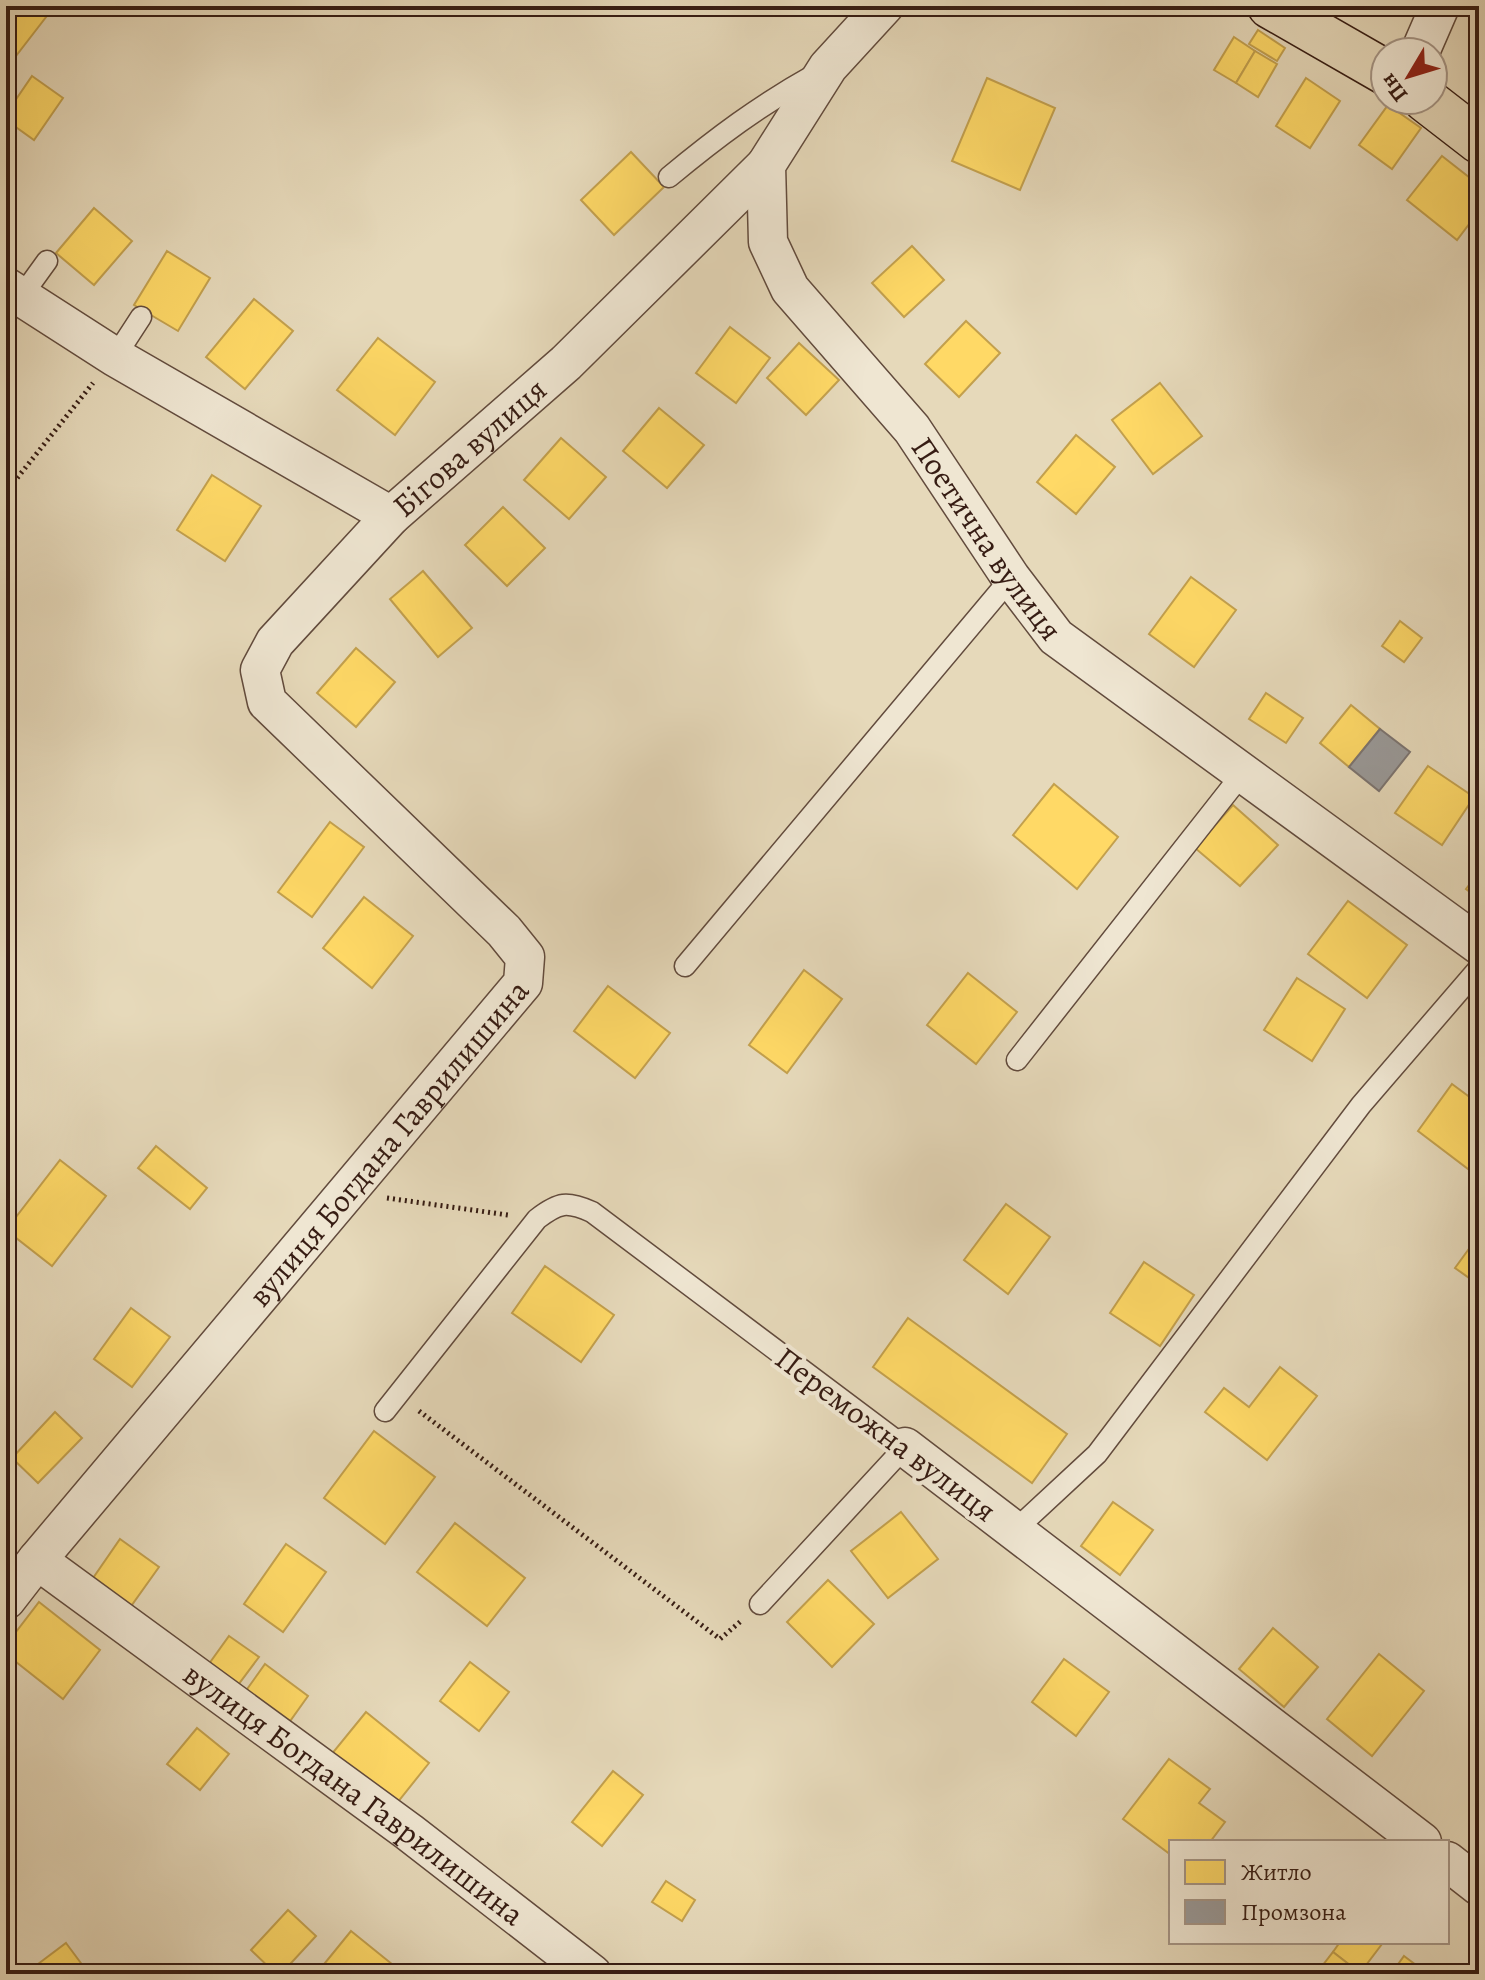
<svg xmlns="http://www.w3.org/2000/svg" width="1485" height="1980" font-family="Alegreya,serif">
  <rect width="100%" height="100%" fill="#e6d9ba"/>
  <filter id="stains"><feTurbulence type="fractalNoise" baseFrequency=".0025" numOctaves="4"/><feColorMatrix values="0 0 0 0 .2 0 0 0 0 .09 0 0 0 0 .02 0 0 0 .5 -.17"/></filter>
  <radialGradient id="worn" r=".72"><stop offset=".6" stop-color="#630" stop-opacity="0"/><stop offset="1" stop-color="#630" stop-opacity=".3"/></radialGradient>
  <g fill="#ffd966" stroke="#c3a04d" stroke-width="2">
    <polygon points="6,6 50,6 53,8 9,65 6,62"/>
    <polygon points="1258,30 1285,48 1277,61 1249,44"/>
    <polygon points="1234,37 1255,51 1236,83 1214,70"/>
    <polygon points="1255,51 1277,64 1258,97 1236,83"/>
    <polygon points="32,76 63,98 34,140 6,120 6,114"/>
    <polygon points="987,78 1055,108 1020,190 952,161"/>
    <polygon points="1306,78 1340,101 1310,148 1276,126"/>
    <polygon points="1388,105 1421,128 1392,169 1359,145"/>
    <polygon points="631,152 664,187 614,235 581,200"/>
    <polygon points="1442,156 1479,185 1479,211 1457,240 1407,200"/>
    <polygon points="94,208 132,241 94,285 56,253"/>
    <polygon points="912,246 944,280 904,317 872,283"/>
    <polygon points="167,251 210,278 178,331 134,305"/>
    <polygon points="254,299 293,331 245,389 206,357"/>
    <polygon points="966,321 1000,353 959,397 925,364"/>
    <polygon points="730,327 770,358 736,403 696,373"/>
    <polygon points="378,338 435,382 395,435 337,390"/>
    <polygon points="799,343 839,380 806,415 767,378"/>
    <polygon points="1160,383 1202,436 1153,474 1112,420"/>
    <polygon points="659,408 704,445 667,488 623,451"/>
    <polygon points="1076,435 1115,467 1076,514 1037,482"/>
    <polygon points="561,438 606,477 569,519 524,480"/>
    <polygon points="212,475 261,506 225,561 177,530"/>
    <polygon points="503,507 545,548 507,586 465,545"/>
    <polygon points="423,571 472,628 438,657 390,599"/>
    <polygon points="1191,577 1236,610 1194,667 1149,634"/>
    <polygon points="1400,621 1422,638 1404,662 1382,646"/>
    <polygon points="356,648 395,682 356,727 317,693"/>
    <polygon points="1266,693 1303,718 1286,743 1249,719"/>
    <polygon points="1351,705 1380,729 1349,767 1320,743"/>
    <polygon points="1428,766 1474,797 1442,845 1395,813"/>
    <polygon points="1054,784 1118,837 1077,889 1013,835"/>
    <polygon points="1233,805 1278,845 1240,886 1195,848"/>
    <polygon points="330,822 364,847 312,917 278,892"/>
    <polygon points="1479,872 1479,899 1466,889"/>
    <polygon points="364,897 413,936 372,988 323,948"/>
    <polygon points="1348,901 1407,945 1367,998 1308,954"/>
    <polygon points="804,970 842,999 787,1073 749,1045"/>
    <polygon points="968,973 1017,1012 976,1064 927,1025"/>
    <polygon points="1297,978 1345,1009 1312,1061 1264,1030"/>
    <polygon points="608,986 670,1033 635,1078 574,1031"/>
    <polygon points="1452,1084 1479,1104 1479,1171 1476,1175 1418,1131"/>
    <polygon points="156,1146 207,1188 190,1209 138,1168"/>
    <polygon points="60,1160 106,1196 52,1266 6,1230"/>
    <polygon points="1006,1204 1050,1237 1008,1294 964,1260"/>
    <polygon points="1479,1235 1479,1285 1455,1268"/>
    <polygon points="1144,1262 1194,1295 1160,1346 1110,1313"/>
    <polygon points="545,1266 614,1315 581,1362 512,1313"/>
    <polygon points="131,1308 170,1337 132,1387 94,1359"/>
    <polygon points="908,1318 1067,1434 1032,1483 873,1367"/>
    <polygon points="1280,1367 1317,1396 1267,1460 1205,1412 1224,1388 1249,1407"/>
    <polygon points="55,1412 82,1438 38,1483 12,1458"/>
    <polygon points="374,1431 435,1477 385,1544 324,1498"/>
    <polygon points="1113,1502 1153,1530 1120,1575 1081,1546"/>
    <polygon points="901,1512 938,1559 888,1598 851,1551"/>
    <polygon points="455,1523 525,1578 487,1626 417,1572"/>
    <polygon points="120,1539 159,1567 129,1609 91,1581"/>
    <polygon points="286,1544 326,1572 283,1632 244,1604"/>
    <polygon points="828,1580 874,1624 832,1667 787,1622"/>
    <polygon points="39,1602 100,1650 63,1699 6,1654 6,1645"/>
    <polygon points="1273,1628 1318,1667 1284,1707 1239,1669"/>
    <polygon points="229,1636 259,1657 235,1689 206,1668"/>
    <polygon points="1379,1654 1424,1691 1372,1756 1327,1719"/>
    <polygon points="1064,1659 1109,1692 1076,1736 1032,1702"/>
    <polygon points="470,1662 509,1692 479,1731 440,1701"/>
    <polygon points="265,1664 308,1696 288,1724 245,1692"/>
    <polygon points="366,1712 429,1763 389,1813 326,1761"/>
    <polygon points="197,1728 229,1754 200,1790 167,1764"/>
    <polygon points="1169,1759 1210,1789 1199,1803 1225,1822 1210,1842 1171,1842 1171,1855 1123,1819"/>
    <polygon points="613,1771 643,1795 602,1846 572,1822"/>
    <polygon points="666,1881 695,1900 682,1921 652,1902"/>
    <polygon points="288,1910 316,1936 281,1974 276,1974 251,1950"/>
    <polygon points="351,1931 403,1973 316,1974"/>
    <polygon points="1340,1942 1379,1942 1382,1944 1360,1973 1333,1952"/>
    <polygon points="66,1943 89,1974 27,1974 26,1973"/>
    <polygon points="1333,1952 1360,1973 1360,1974 1316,1974"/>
    <polygon points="1404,1956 1428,1974 1391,1974"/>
  </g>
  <polygon fill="#999" stroke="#7b7471" stroke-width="2" points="1380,729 1410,752 1379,791 1349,767"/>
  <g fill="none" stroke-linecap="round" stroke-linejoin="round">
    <g stroke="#624b3d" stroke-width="23">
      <g id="lane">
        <path d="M669,177C716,138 760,105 814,75"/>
        <polyline points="21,297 47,261"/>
        <polyline points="115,357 141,317"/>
        <polyline points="685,966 1011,578"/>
        <polyline points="1017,1060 1242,774"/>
        <path d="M385,1411L537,1219C559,1202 567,1201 592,1212L905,1447L760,1604"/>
        <polyline points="1014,1531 1097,1454 1361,1105 1479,968"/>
      </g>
    </g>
    <g stroke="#624b3d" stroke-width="41">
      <g id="street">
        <path id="s1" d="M884,6L828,67L766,165L768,242L790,289L912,429L1011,578L1056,637L1479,945"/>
        <polyline points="1420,52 1440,6"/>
        <polyline points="6,287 115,357 391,516"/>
        <polyline points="905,1447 1422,1842"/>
        <path id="s2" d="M37,1560L409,1832L592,1974"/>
        <path id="s3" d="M6,1600L37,1560L523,983L525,957L504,931L267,702L260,670L275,642L391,516L566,363L766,165"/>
        <polyline points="1447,1861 1479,1886"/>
      </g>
    </g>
    <g stroke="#361c13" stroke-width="47">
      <g id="primary">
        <polyline points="1270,6 1385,72"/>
        <polyline points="1426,100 1479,141"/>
      </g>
    </g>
    <g stroke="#361c13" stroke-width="5" stroke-dasharray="2 4" stroke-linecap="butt">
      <polyline points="6,492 93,383"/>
      <polyline points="387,1198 508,1215"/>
      <polyline points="419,1411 720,1639 741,1621"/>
      <polyline points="1466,1974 1479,1960"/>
    </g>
    <use href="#lane" stroke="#efe6d2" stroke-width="20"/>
    <use href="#street" stroke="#efe6d2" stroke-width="38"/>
    <use href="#primary" stroke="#e6d9ba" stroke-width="44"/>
  </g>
  <g text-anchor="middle" stroke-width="8" stroke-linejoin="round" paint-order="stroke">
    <g font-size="32" fill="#361c13" stroke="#efe6d2">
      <text dy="11" stroke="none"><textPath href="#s3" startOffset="1534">Бігова вулиця</textPath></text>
      <text dy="11" stroke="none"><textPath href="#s1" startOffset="646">Поетична вулиця</textPath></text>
      <text dy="11" stroke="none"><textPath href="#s3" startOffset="596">вулиця Богдана Гаврилишина</textPath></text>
      <text transform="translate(886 1434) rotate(37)" y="11">Переможна вулиця</text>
      <text dy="11" stroke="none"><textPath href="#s2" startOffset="394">вулиця Богдана Гаврилишина</textPath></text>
    </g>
  </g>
  <rect width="1485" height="1980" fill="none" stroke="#e6d9ba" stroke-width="32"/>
  <rect x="8" y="8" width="1469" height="1964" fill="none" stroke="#361c13" stroke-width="4"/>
  <rect x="16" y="16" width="1453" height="1948" fill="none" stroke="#361c13" stroke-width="2"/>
  <rect x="1169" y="1840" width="280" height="104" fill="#efe6d2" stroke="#a59586" stroke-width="2"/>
  <rect x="1185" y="1860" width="40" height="24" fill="#ffd966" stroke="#a59586" stroke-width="2"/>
  <text x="1241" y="1880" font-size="24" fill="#361c13">Житло</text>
  <rect x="1185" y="1900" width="40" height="24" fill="#999999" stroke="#a59586" stroke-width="2"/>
  <text x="1241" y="1920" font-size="24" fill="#361c13">Промзона</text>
  <g transform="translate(1409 76) rotate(232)"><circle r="38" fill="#efe6d2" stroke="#a59586" stroke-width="2"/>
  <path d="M0-6L14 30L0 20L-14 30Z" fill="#8f2418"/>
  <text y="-12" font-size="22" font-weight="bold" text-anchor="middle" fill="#361c13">Пн</text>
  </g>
  <rect width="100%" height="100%" filter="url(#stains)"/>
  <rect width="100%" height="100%" fill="url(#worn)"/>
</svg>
